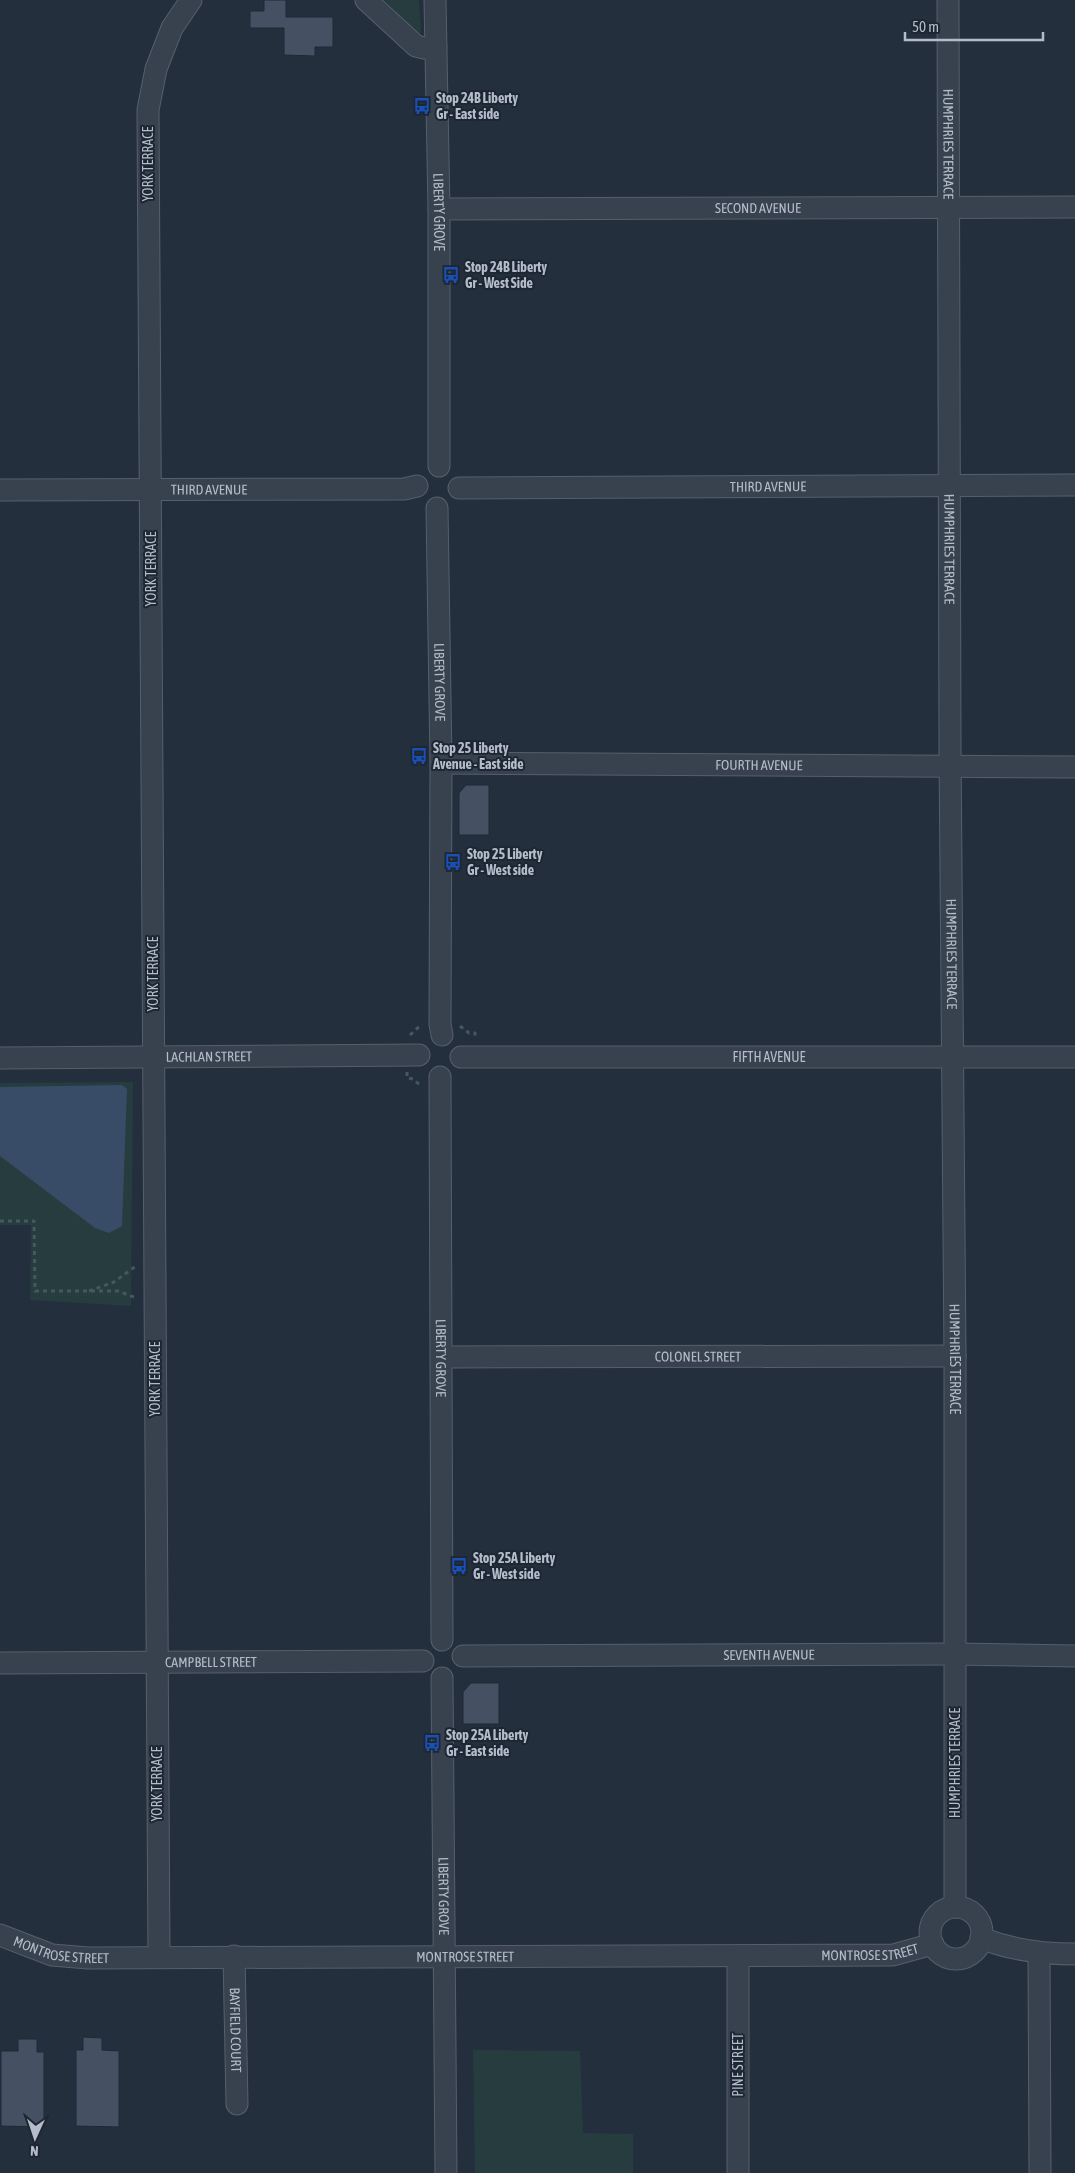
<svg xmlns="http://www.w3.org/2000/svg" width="1075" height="2173" font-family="'Asap Condensed',sans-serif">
  <rect width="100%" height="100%" fill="#242f3e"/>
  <g fill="#263c3f">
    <polygon points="384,0 419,0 421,33 417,33"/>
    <polygon points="133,1082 131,1306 30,1300 31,1225 0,1225 0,1083"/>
    <polygon points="473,2050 580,2051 583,2133 633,2134 633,2173 475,2173"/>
  </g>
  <polygon fill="#394c67" points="122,1085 127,1089 122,1226 109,1233 95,1228 0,1156 0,1087"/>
  <g fill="#455162" stroke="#1f2835">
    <polygon points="264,0 286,0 286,17 333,17 333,47 315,47 315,56 284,55 284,28 250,28 250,11 264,11"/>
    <polygon points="466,785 489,785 489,835 459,835 459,793"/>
    <polygon points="471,1683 499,1683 499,1724 463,1724 463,1692"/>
    <polygon points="83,2037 102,2038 102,2050 119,2051 119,2127 76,2126 76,2050 83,2050"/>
    <polygon points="18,2039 37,2039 37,2052 44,2052 44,2127 1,2126 1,2051 18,2051"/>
  </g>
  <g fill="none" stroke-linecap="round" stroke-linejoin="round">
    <g stroke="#565f6c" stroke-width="23">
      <g id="minor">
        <polyline points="366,0 416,46 424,48 436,48"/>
        <path id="s1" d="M435,0L439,209V466"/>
        <path id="s2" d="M948,0L950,748L955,1356V1907"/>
        <path id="s3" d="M439,209L1075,207"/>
        <path id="s4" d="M459,488L1075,485"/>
        <path id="s5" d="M0,490L404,489L417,486"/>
        <path id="s6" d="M437,508L441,763L440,1024L442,1035"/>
        <path id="s7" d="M441,763L1075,767"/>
        <path id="s8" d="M461,1057H1075"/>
        <path id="s9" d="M0,1058L419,1055"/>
        <path id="s10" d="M440,1077L442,1640"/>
        <path id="s11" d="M442,1357L955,1356"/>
        <path id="s12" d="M463,1656L954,1654L1075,1656"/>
        <path id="s13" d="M0,1663L423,1661"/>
        <path id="s14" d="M442,1678L446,2173"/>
        <circle cx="956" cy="1933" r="26"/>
        <path id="s15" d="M0,1935L52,1955L88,1958L893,1955L933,1944"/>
        <path d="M981,1938C1011,1950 1043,1954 1075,1954"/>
        <polyline points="1039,1953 1040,2173"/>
        <path id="s16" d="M234,1956L237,2104"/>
        <polyline points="738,1956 738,2173"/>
        <polyline points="159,1957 148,110 156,69 172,28 191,0"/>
      </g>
    </g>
    <g stroke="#44595c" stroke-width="3" stroke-dasharray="4 4" stroke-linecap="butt">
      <polyline points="460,1026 469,1033 475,1033 475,1039"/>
      <polyline points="410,1035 422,1024"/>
      <polyline points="407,1072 407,1078 413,1079 420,1085"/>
      <polyline points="0,1221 34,1221 35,1291 118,1291 136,1298"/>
      <polyline points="89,1291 114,1282 136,1266"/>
    </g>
    <use href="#minor" stroke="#38414e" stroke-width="21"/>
  </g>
  <defs>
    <g id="bus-bare" transform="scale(1.35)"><path d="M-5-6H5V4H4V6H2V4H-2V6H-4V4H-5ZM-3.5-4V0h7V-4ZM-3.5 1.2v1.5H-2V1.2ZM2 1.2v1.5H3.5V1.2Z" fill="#1a4fb4" stroke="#1d2633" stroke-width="2.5" paint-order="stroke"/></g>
  </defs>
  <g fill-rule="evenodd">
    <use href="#bus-bare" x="422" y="106"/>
    <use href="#bus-bare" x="451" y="275"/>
    <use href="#bus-bare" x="419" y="756"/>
    <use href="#bus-bare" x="453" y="862"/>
    <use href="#bus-bare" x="459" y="1566"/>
    <use href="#bus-bare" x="432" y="1743"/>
  </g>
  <g text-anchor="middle" stroke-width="4" stroke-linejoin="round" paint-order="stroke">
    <g font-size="14" font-weight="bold" fill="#b4bcc9" stroke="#1d2633" text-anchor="start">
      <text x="436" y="103">Stop 24B Liberty<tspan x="436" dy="16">Gr - East side</tspan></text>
      <text x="465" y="272">Stop 24B Liberty<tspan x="465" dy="16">Gr - West Side</tspan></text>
      <text x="433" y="753">Stop 25 Liberty<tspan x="433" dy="16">Avenue - East side</tspan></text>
      <text x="467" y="859">Stop 25 Liberty<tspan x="467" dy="16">Gr - West side</tspan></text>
      <text x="473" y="1563">Stop 25A Liberty<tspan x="473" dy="16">Gr - West side</tspan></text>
      <text x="446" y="1740">Stop 25A Liberty<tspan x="446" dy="16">Gr - East side</tspan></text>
    </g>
    <g font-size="14" fill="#b4bcc9" stroke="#1d2633">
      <text dy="5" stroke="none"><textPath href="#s2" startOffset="144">HUMPHRIES TERRACE</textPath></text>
      <text transform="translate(148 164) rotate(-90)" y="5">YORK TERRACE</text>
      <text dy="5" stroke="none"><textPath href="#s3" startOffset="319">SECOND AVENUE</textPath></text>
      <text dy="5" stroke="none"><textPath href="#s1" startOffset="212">LIBERTY GROVE</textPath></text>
      <text dy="5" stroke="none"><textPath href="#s4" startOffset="309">THIRD AVENUE</textPath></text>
      <text dy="5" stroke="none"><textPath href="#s5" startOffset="209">THIRD AVENUE</textPath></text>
      <text dy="5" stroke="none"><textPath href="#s2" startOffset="549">HUMPHRIES TERRACE</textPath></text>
      <text transform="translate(151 569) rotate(-90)" y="5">YORK TERRACE</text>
      <text dy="5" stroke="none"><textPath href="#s6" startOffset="174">LIBERTY GROVE</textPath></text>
      <text dy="5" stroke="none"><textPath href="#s7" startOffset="318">FOURTH AVENUE</textPath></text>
      <text dy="5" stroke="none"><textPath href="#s2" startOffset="954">HUMPHRIES TERRACE</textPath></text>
      <text transform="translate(153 974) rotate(-90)" y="5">YORK TERRACE</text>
      <text dy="5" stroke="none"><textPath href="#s8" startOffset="308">FIFTH AVENUE</textPath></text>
      <text dy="5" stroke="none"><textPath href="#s9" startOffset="209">LACHLAN STREET</textPath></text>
      <text dy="5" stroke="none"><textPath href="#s11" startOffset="256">COLONEL STREET</textPath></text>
      <text dy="5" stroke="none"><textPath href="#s10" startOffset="281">LIBERTY GROVE</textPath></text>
      <text dy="5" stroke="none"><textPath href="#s2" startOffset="1359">HUMPHRIES TERRACE</textPath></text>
      <text transform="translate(155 1379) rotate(-90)" y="5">YORK TERRACE</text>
      <text dy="5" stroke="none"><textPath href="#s12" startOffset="306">SEVENTH AVENUE</textPath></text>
      <text dy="5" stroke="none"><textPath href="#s13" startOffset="211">CAMPBELL STREET</textPath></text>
      <text transform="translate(955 1763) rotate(-90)" y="5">HUMPHRIES TERRACE</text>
      <text transform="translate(157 1784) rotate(-90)" y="5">YORK TERRACE</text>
      <text dy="5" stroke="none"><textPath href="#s14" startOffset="218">LIBERTY GROVE</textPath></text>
      <text dy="5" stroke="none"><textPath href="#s15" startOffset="64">MONTROSE STREET</textPath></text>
      <text dy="5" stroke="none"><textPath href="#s15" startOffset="874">MONTROSE STREET</textPath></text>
      <text dy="5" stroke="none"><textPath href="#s15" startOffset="469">MONTROSE STREET</textPath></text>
      <text dy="5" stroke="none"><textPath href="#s16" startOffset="74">BAYFIELD COURT</textPath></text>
      <text transform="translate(738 2065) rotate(-90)" y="5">PINE STREET</text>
    </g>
  </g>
  <g transform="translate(35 2138) rotate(183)" stroke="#1d2633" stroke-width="4" paint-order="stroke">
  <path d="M0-4L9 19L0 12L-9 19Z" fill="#b4bcc9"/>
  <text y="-8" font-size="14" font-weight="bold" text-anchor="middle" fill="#b4bcc9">N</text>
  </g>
  <path d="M905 32v8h138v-8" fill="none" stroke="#b4bcc9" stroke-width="2.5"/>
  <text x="912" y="32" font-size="15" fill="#b4bcc9" stroke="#1d2633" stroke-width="4" paint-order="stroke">50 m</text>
</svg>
